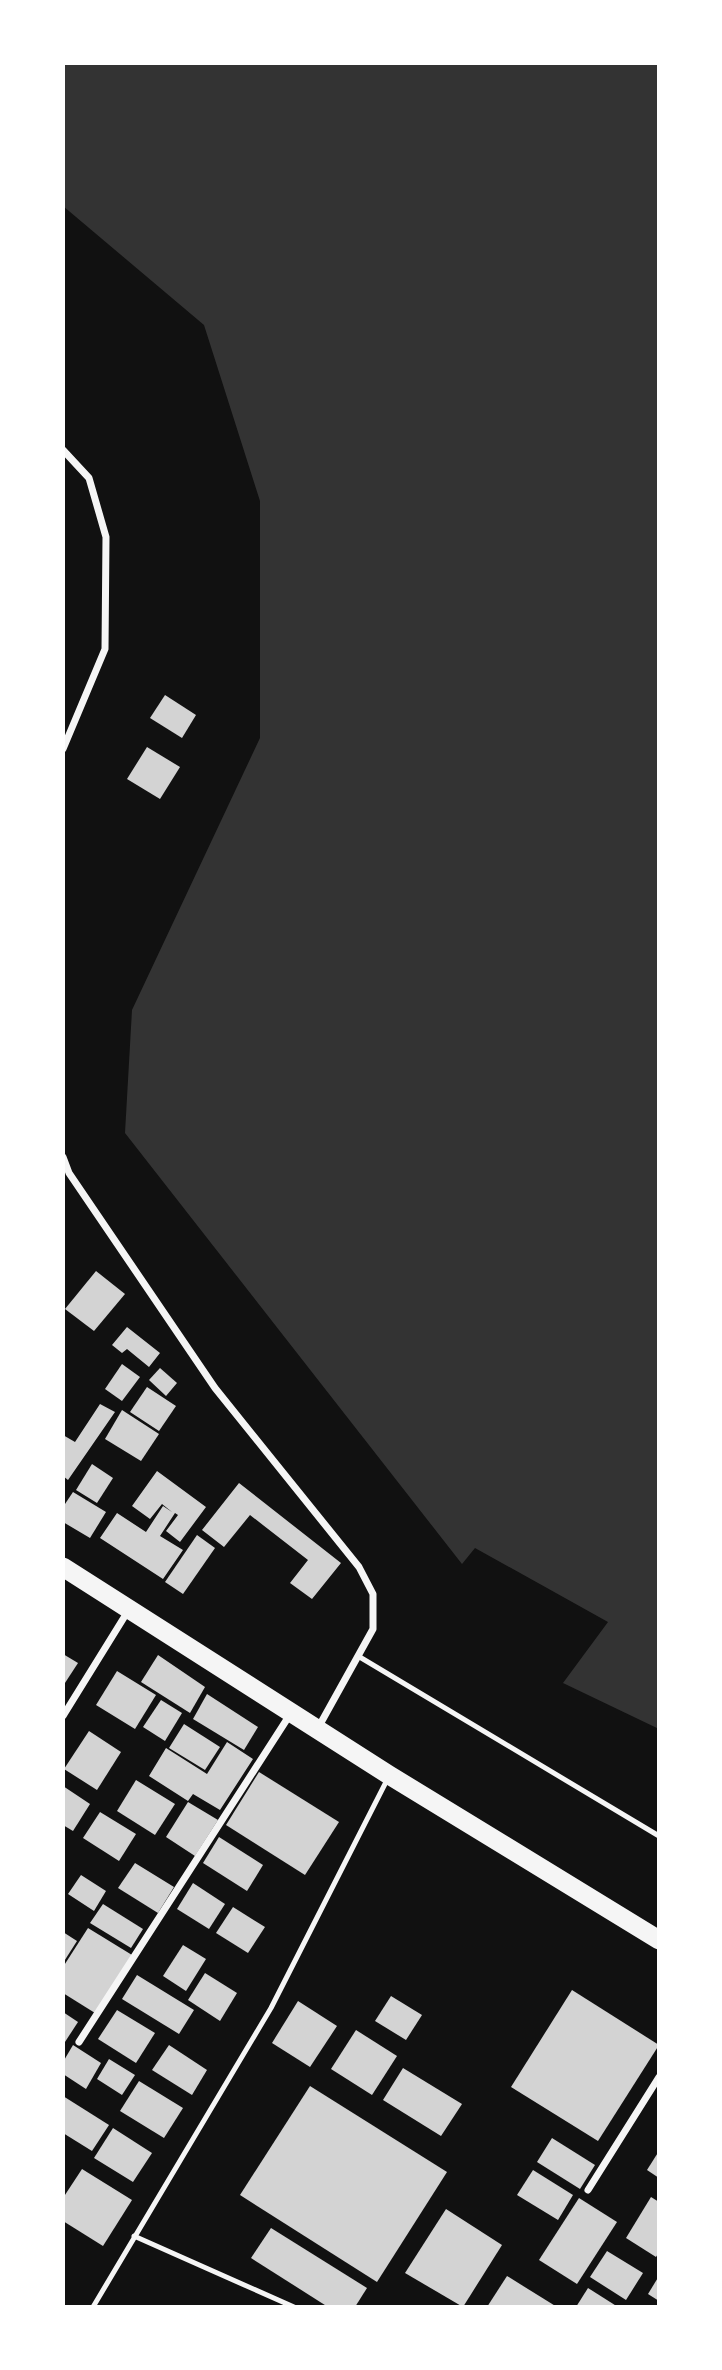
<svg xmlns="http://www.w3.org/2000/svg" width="722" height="2370" font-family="Helvetica,sans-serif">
  <rect width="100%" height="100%" fill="#111"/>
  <polygon fill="#333" points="63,63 659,63 659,1729 563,1683 608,1622 475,1548 462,1564 125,1133 132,1010 260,738 260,501 204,325 63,206"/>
  <g fill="#d3d3d3">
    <polygon points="165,695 196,715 182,738 150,718"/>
    <polygon points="147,747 180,767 160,799 127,779"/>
    <polygon points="96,1271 125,1294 94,1331 65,1309"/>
    <polygon points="127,1327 160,1353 149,1367 127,1349 122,1353 112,1345"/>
    <polygon points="122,1364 140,1377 122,1401 105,1389"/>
    <polygon points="160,1368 177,1383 166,1396 149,1380"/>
    <polygon points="147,1387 176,1406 159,1431 130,1412"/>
    <polygon points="100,1404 115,1412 68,1480 63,1476 63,1435 75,1442"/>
    <polygon points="122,1410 159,1434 141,1461 105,1439"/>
    <polygon points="92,1464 113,1478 97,1503 76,1490"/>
    <polygon points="157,1471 206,1507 180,1542 166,1531 178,1515 175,1513 160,1536 183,1550 163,1579 100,1538 117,1513 146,1532 163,1506 172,1512 162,1504 150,1519 132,1506"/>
    <polygon points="239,1483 341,1563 312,1599 290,1583 308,1560 250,1515 224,1547 202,1530"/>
    <polygon points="73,1492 106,1512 90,1538 63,1522 63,1507"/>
    <polygon points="197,1535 215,1548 183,1594 165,1582"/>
    <polygon points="63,1654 78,1663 63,1686"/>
    <polygon points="158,1655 205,1687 190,1713 141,1682"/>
    <polygon points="117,1671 156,1695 135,1729 96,1705"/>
    <polygon points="207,1694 258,1727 244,1750 193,1719"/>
    <polygon points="161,1700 182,1713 165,1741 143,1727"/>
    <polygon points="184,1724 220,1747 205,1770 169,1748"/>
    <polygon points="89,1731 121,1752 97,1790 64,1769"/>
    <polygon points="227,1742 253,1759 220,1810 193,1794 188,1801 149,1776 166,1748 207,1774"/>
    <polygon points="259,1772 339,1822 305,1875 226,1825"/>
    <polygon points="136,1780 175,1804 155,1835 117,1811"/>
    <polygon points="63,1786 90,1804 73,1831 63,1825"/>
    <polygon points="188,1802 218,1820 195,1856 166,1837"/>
    <polygon points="100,1812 136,1834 119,1861 83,1838"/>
    <polygon points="219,1837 263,1865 247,1891 203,1863"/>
    <polygon points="135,1863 174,1887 158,1913 118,1888"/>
    <polygon points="81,1875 106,1891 94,1911 68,1894"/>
    <polygon points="193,1883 225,1904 209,1929 177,1909"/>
    <polygon points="103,1904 143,1929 131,1948 90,1923"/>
    <polygon points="233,1907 265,1927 248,1953 216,1933"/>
    <polygon points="88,1928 132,1955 95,2013 63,1993 63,1967"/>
    <polygon points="63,1932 77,1941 63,1963"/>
    <polygon points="183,1945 206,1959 186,1991 163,1976"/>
    <polygon points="205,1973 237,1993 220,2021 188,2000"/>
    <polygon points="137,1975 194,2010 179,2034 122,1999"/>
    <polygon points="572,1990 659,2045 598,2141 511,2087"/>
    <polygon points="391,1996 422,2015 406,2040 375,2021"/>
    <polygon points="298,2001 337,2026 310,2067 272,2043"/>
    <polygon points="117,2010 155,2033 136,2063 98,2039"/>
    <polygon points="63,2012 78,2022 63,2045"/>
    <polygon points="356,2030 397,2056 372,2095 331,2069"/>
    <polygon points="73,2045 101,2063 86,2089 63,2074 63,2062"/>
    <polygon points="169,2045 207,2070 192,2095 152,2070"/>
    <polygon points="109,2059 135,2075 122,2095 97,2079"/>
    <polygon points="403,2068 462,2104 441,2136 383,2100"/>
    <polygon points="139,2081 183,2108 164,2138 120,2111"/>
    <polygon points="310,2086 447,2172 377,2282 240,2195"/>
    <polygon points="63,2096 109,2125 92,2151 63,2133"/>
    <polygon points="113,2128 152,2153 133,2182 94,2158"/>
    <polygon points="552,2138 595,2165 580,2189 537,2162"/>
    <polygon points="659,2151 659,2178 647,2170"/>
    <polygon points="82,2169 132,2200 103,2246 63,2221 63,2198"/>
    <polygon points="533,2170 573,2195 558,2220 517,2195"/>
    <polygon points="651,2197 659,2202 659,2252 656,2257 626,2238"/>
    <polygon points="579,2198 617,2222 577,2284 539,2260"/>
    <polygon points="446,2209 502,2245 463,2307 405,2273"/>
    <polygon points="271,2228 367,2288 355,2307 328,2307 251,2258"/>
    <polygon points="607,2251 643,2273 626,2300 590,2277"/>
    <polygon points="507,2276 557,2307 487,2307"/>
    <polygon points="659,2276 659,2301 648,2294"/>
    <polygon points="588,2288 618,2307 576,2307"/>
  </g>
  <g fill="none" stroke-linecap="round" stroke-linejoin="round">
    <g stroke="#f5f5f5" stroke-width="5">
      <polyline points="358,1656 659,1836"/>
      <polyline points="134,2236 294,2307"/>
      <polyline points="93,2307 271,2008 388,1778"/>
    </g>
    <g stroke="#f5f5f5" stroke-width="7">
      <polyline points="63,450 89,478 106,537 105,649 63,749"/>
      <polyline points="63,1157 69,1173 215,1388 359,1567 373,1594 373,1629 318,1728"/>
      <polyline points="63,1716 128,1611"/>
      <polyline points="79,2042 291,1713"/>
      <polyline points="588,2190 659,2077"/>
    </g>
    <polyline stroke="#f5f5f5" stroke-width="19" points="63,1567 389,1775 659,1940"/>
  </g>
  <rect width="722" height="2370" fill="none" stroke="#ffffff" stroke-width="130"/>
</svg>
